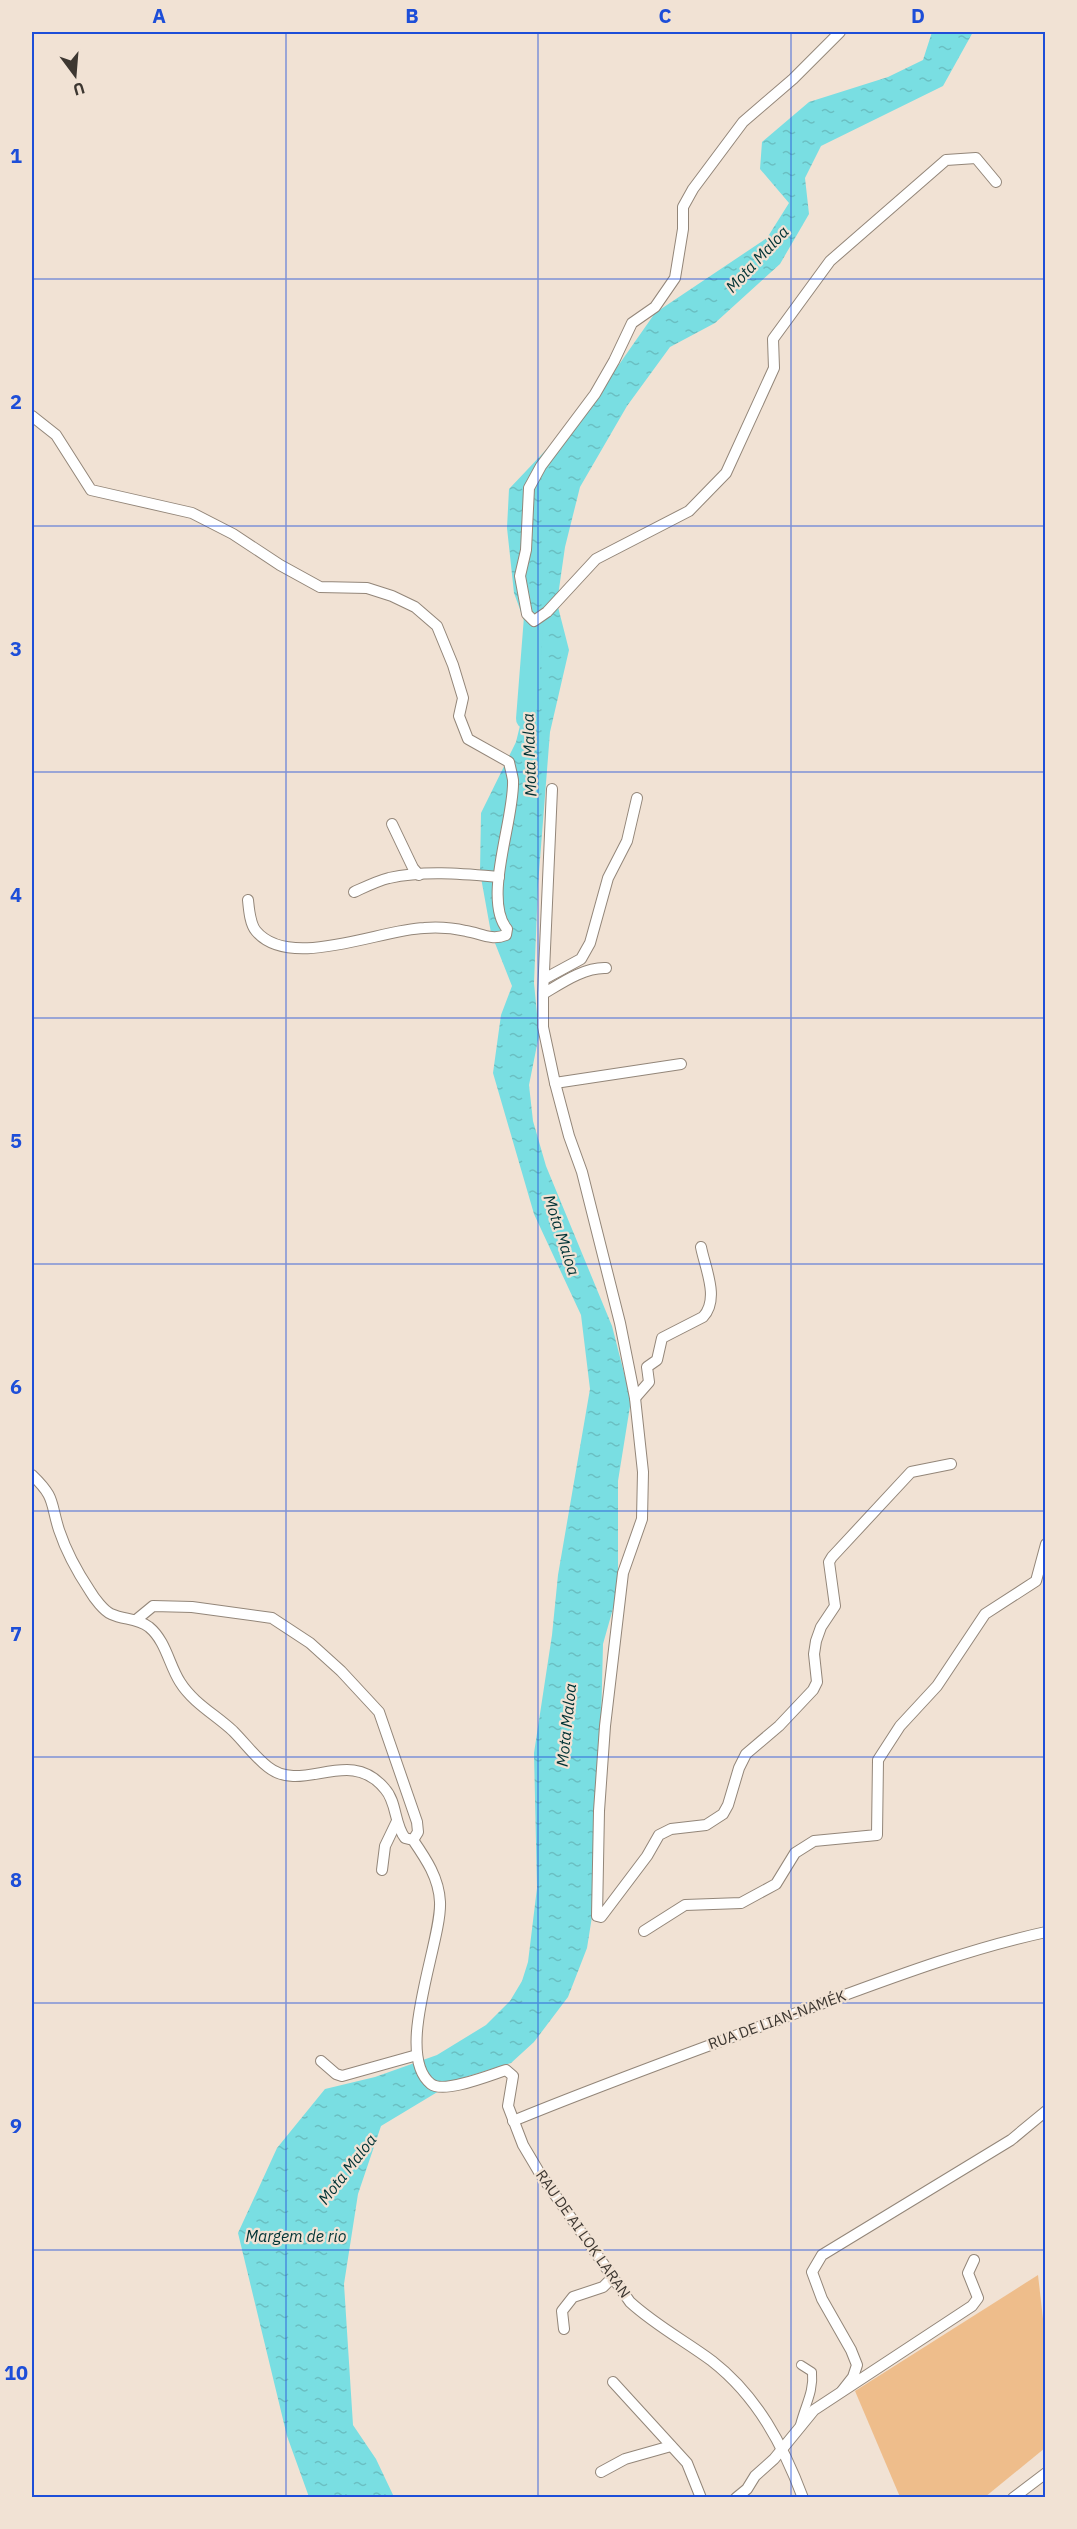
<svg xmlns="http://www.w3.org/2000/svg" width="1077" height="2529" font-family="'IBM Plex Sans',sans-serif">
  <defs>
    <pattern id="water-ripples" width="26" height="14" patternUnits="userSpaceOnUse" patternTransform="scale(1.5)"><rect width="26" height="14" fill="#79dee2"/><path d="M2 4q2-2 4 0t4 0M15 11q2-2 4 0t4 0" fill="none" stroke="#6abfc2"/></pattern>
  </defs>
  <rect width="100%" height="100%" fill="#f1e2d4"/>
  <polygon fill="#eebd8b" points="1038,2275 1046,2345 1045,2448 985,2497 900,2497 855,2391"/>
  <polygon fill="url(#water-ripples)" points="932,32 973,32 943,86 821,146 805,178 809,214 780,264 715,323 670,347 627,406 580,487 565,547 557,603 569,650 550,732 538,885 534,983 539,1035 529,1085 533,1121 546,1166 612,1326 631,1400 618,1481 618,1591 603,1644 597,1885 587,1948 568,1997 534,2042 511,2063 459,2079 381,2126 358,2194 344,2284 353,2425 376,2459 394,2497 309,2497 287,2436 238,2233 277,2148 325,2089 375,2077 437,2055 486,2025 510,2001 522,1981 528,1962 537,1888 534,1753 552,1635 558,1575 590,1389 581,1315 534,1214 493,1073 501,1015 512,986 491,933 480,872 481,813 516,742 537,656 514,593 507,528 509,489 597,396 655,313 767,238 789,203 760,169 762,142 809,102 888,77 923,60"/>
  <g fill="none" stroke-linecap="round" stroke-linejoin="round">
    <polyline stroke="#79dee2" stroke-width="20" points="526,719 534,617"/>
    <g stroke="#938679" stroke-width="10">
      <path id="pedestrian" d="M800,2425C805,2405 814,2392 812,2372L801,2365"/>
    </g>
    <g stroke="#938679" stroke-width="12">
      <g id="minor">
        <polyline points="840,32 793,79 743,122 693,189 683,207 683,229 675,278 655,307 632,323 614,361 595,394 541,466 529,488 526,550 520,576 527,614 534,621 547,612 596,559 689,511 726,473 774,368 773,339 830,261 946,160 976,158 996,182"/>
        <path d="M32,416L56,435L91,490L192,513L233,534L280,565L320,587L367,588L392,596L415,607L437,626L453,665L463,698L459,716L468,739L509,762C510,767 512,774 513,780C515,818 482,899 507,929L506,935C491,941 480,933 466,931C453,928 437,927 424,928C381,929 289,971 256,931C250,924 249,910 248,900"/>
        <polyline points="552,789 543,994 543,1027 555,1083 569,1136 582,1172 620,1323 635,1398 643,1472 642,1519 623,1573 605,1726 599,1811 597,1916 601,1917 647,1856 659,1835 671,1829 706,1825 723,1814 728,1805 739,1768 746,1754 779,1726 813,1690 817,1682 814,1654 816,1641 821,1627 835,1606 829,1562 832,1557 911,1472 951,1464"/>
        <polyline points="392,824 413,868 419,875"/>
        <path d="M354,892C365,887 377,881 389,878C425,870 464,874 499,877"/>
        <polyline points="544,979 581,959 590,943 608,878 627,841 637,798"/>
        <path d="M543,994C560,984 584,967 606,968"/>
        <polyline points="555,1083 681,1064"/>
        <path d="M635,1398L649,1382L647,1367L657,1360L662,1338L703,1317C720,1299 705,1268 701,1247"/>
        <path d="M32,1475C56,1498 50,1502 59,1530C66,1551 78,1573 90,1591C94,1598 104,1611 111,1614C124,1620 137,1618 149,1627C166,1641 169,1665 180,1682C193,1703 216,1715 233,1731C245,1743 255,1757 268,1767C303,1795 349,1745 385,1789C397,1802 394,1824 405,1838L413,1840C426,1859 439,1878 440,1902C442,1942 393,2054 431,2084C444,2094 490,2075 506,2070L513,2076L508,2106L523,2145L539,2172L630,2302C655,2325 685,2341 712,2361C757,2396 783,2445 803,2498"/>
        <polyline points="136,1620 153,1606 192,1607 272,1618 310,1643 341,1671 379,1712 417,1822 418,1832 413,1840"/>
        <polyline points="382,1870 385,1846 397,1821"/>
        <polyline points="644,1931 685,1905 741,1903 776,1884 795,1853 814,1841 877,1835 878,1760 900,1726 937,1686 985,1614 1036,1581 1046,1544"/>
        <polyline points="321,2061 336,2074 342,2076 417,2055"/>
        <path d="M513,2121C610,2081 709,2046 807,2009C886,1980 963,1950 1046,1932"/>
        <polyline points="564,2329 562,2311 573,2297 603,2287 612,2278"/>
        <polyline points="613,2382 687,2463 701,2498"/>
        <polyline points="842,2391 853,2377 857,2365 851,2350 822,2299 812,2272 822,2255 1011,2140 1046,2111"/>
        <polyline points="601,2472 625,2459 671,2446"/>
        <polyline points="736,2498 747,2489 755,2476 774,2459 814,2410 972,2306 978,2298 968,2273 974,2260"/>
        <polyline points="1013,2498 1046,2473"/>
      </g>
    </g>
    <use href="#pedestrian" stroke="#fff" stroke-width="8"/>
    <use href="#minor" stroke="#fff" stroke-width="10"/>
  </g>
  <path fill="none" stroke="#1d4ed8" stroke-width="1.5" stroke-opacity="0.55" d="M286,32V2498M538,32V2498M791,32V2498M32,279H1046M32,526H1046M32,772H1046M32,1018H1046M32,1264H1046M32,1511H1046M32,1757H1046M32,2003H1046M32,2250H1046"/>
  <g text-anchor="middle" stroke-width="4.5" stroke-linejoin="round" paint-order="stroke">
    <g font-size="15" fill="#3d3731" stroke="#f1e2d4">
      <text transform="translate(777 2020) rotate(-20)" y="5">RUA DE LIAN-NAMÉK</text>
      <text transform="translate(583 2234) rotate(55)" y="5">RAU DE AI LOK LARAN</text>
    </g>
    <g font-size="16" font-style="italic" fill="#003335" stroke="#f1e2d4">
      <text transform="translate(757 259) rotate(-47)" y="6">Mota Maloa</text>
      <text transform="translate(529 755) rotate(-92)" y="6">Mota Maloa</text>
      <text transform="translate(562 1235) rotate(72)" y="6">Mota Maloa</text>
      <text transform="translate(566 1725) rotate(-84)" y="6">Mota Maloa</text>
      <text transform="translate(347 2169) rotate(-52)" y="6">Mota Maloa</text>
      <text x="296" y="2242">Margem de rio</text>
    </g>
  </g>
  <rect width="1077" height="2529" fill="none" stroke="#f1e2d4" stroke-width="66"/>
  <g transform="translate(75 75) rotate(164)" stroke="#f1e2d4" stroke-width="4.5" paint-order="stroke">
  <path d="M0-4.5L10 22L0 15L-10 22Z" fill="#3d3731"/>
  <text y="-9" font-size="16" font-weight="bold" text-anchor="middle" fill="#3d3731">U</text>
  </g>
  <rect x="33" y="33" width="1011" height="2463" fill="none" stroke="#1d4ed8" stroke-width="2"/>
  <g font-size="20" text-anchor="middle" font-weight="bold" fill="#1d4ed8">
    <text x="159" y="23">A</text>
    <text x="412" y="23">B</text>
    <text x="665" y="23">C</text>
    <text x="918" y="23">D</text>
    <text x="16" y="163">1</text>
    <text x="16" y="409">2</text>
    <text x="16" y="656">3</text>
    <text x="16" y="902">4</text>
    <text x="16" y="1148">5</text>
    <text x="16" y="1394">6</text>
    <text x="16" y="1641">7</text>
    <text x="16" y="1887">8</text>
    <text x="16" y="2133">9</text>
    <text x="16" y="2380">10</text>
  </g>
</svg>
